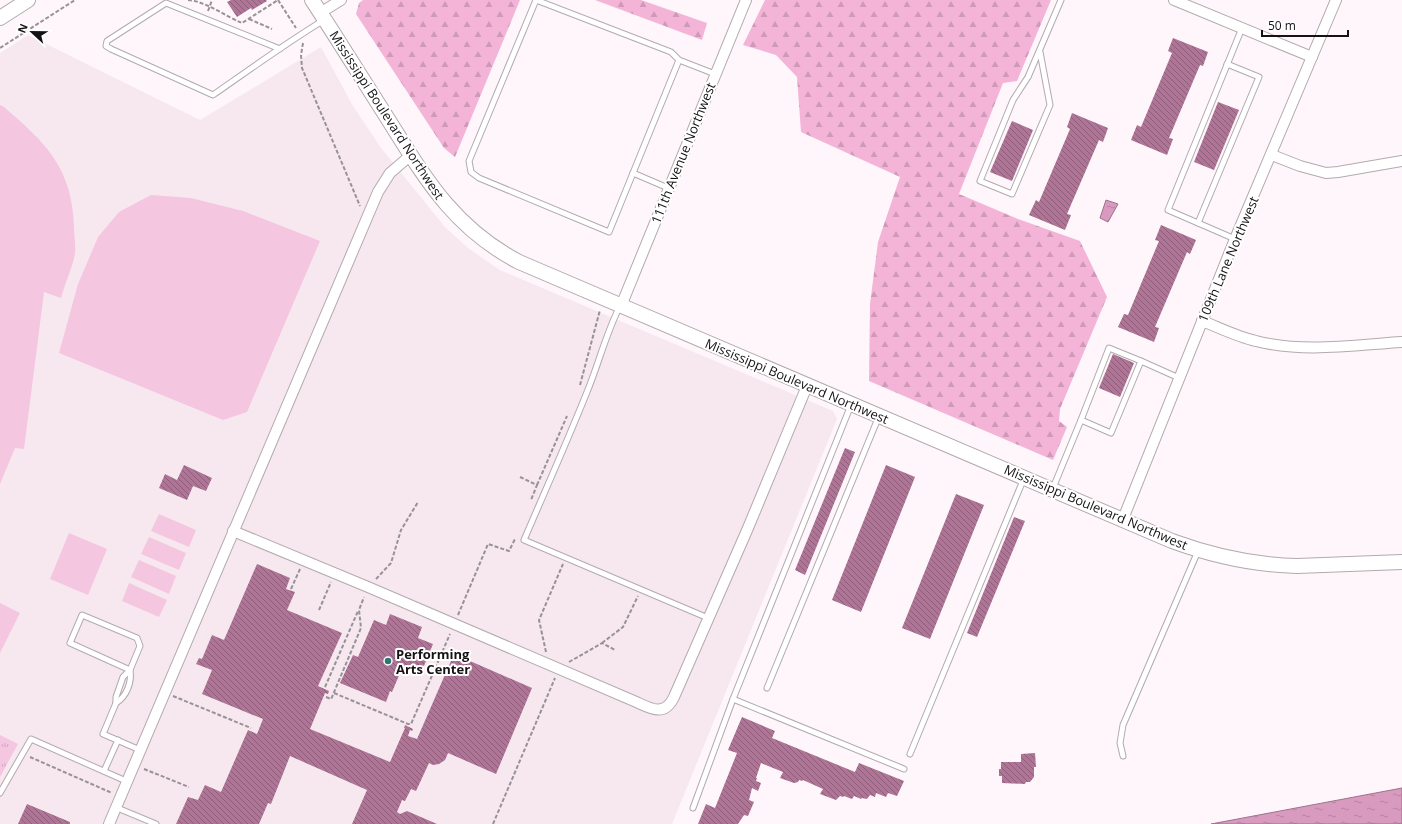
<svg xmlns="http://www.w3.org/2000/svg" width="1402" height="824" font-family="'Open Sans',sans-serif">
  <defs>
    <pattern id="forest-firs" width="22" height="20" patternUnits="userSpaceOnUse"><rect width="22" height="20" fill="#f3b4d8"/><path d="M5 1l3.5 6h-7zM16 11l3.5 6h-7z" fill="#cf9ab8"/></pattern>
    <pattern id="park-tufts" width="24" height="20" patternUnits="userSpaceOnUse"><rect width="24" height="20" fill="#f5c6e0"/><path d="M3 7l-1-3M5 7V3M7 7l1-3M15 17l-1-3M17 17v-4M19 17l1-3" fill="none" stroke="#d1a9bf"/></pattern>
    <pattern id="water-ripples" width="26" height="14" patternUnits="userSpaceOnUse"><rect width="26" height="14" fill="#d89abe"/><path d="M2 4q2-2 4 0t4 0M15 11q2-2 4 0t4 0" fill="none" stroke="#b884a2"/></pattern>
    <pattern id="building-back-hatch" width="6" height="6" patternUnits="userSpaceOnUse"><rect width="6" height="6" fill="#af7496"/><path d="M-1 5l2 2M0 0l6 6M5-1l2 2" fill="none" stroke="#8d5e79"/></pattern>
  </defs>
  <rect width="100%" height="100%" fill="#fef6fa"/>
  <polygon fill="#f7e8f0" points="28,35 200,120 321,47 353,106 381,148 445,227 468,248 500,270 833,411 837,419 672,824 0,824 0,53"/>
  <g fill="#f5c6e0">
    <path d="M0,105L4,107C46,143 72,168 74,226C74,235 76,246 75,254C72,269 65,283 61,298L44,292L24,449L15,448L0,484Z"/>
    <polygon points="151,195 191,198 243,211 320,241 247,412 223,420 59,353 78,284 98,237 119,212"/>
    <polygon points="159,514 196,530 189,547 151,531"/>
    <polygon points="69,533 107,549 88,595 50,579"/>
    <polygon points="149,537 186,553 179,570 141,554"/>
    <polygon points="139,560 176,576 169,594 131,577"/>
    <polygon points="129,583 167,600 159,617 122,601"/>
    <polygon points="0,603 20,613 0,653"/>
  </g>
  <g fill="url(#forest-firs)">
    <polygon points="363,0 520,0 455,157 444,148 356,14 359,3"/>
    <polygon points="595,0 641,0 707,23 702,40"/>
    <polygon points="765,0 1051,0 1017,81 1003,83 959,194 1018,219 1080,241 1107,297 1060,409 1059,421 1067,427 1053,460 869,381 870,304 878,242 900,177 801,132 797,77 776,55 743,45"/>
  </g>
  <polygon fill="url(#park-tufts)" points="0,735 18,744 0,777"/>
  <g fill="url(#water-ripples)" stroke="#9e718b">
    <polygon points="1106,200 1118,204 1108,222 1100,218"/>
    <polygon points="1402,788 1402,824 1211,824"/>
  </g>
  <g fill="url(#building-back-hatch)">
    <polygon points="231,0 266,0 267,1 252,10 251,8 237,17 227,2"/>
    <polygon points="1173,38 1208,52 1203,66 1200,65 1169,138 1173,139 1167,155 1131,140 1137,125 1141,127 1172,53 1168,51"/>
    <polygon points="1218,102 1239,110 1214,170 1194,162"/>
    <polygon points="1072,113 1108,128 1103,142 1099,140 1067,214 1071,215 1065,230 1029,215 1036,200 1039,202 1070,129 1067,127"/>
    <polygon points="1012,121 1033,130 1012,181 990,172"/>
    <polygon points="1161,225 1196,240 1190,254 1187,252 1155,327 1159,328 1154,342 1118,327 1124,314 1128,315 1159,241 1155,240"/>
    <polygon points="1113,354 1134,363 1120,397 1099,388"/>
    <polygon points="845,448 855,452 805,575 795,570"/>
    <polygon points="184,465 212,478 206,491 193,486 187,500 159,488 165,474 177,480"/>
    <polygon points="886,465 915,477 861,612 832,600"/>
    <polygon points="956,494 984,505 930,639 902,628"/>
    <polygon points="1014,517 1025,521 977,637 967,633"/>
    <polygon points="257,564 290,578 286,589 295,592 287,610 342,633 318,686 329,691 328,694 325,693 310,729 390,762 405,728 404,728 405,725 413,729 412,731 410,730 408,736 417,739 454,654 532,688 496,774 448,753 445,760 439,764 433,765 429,763 416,791 411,789 405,801 402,800 397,812 400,814 407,811 437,824 352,824 367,790 290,756 271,804 268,803 259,824 176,824 188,797 198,800 205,785 221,792 248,730 257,734 263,719 202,694 212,670 196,664 199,658 202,659 212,635 224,640"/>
    <polygon points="390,614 422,627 418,638 433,644 421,673 403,666 392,692 390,691 386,702 340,683 353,655 358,657 374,620 386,625"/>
    <polygon points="742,717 775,731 772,738 855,772 859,763 904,781 897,796 888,793 886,797 876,793 875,797 870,795 867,799 862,798 861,799 854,796 852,799 844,796 843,797 840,796 836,800 820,794 823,789 803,780 802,781 799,780 798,782 794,783 780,778 783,772 761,763 756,778 757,778 756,781 761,783 758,791 752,788 749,800 754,802 748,816 744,815 738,824 698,824 706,804 715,808 737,753 728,750"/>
    <polygon points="1035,753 1036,767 1034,767 1034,777 1030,782 1026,782 1025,784 1002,783 1002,776 999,776 999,769 1001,769 1001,762 1021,762 1021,754"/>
    <polygon points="27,804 70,822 70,824 18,824"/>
  </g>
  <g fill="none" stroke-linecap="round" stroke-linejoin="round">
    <g stroke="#b2aaae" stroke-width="7">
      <g id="lane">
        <path d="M280,49L166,3L107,41L106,46L111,49L213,95C249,70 286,43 324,20"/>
        <polyline points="1040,52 1050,105 1012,194 980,181 1013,100 1028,77 1061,0"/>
        <polyline points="679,60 609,232 479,178 471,172 469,161 536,0 671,52 679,60 715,74"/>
        <polyline points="633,173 668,188"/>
        <polyline points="1198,223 1259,77 1227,64"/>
        <polyline points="1235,239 1168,210 1242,28"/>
        <path d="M620,306C606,333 599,363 587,392C567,442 545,491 524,540L708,618"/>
        <polyline points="1081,420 1109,348 1141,361"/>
        <polyline points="1053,488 1081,420 1111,433 1141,361 1179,378"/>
        <polyline points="130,670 70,643 82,615 137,638 140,646 130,670 123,677 116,697 116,703 103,734 140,750"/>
        <polyline points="767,688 879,416"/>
        <polyline points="733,699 904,769"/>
        <path d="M116,703C127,696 132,682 130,670"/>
        <polyline points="910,754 1024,478"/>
        <polyline points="1123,756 1120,743 1123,725 1198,551"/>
        <polyline points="104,771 118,740"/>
        <polyline points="0,793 31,739 126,781"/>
        <polyline points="115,807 156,824"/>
        <polyline points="693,808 733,699 851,405"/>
      </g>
    </g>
    <g stroke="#b2aaae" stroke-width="12">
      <g id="street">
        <polyline points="1174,0 1312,57"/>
        <polyline points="320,13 341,0"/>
        <polyline points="1272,155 1300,166 1326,173 1338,172 1402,161"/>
        <polyline points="621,306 746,0"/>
        <path d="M1202,321C1220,328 1238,337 1256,341C1303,353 1354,345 1402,342"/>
        <polyline points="1123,519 1235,239 1336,0"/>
        <path d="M233,531L368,587L634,701C650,708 664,718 674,697L748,528L807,386"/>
        <polyline points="109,824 378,192 390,173 411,155"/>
      </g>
    </g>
    <g stroke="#b2aaae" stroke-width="16">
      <g id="secondary">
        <path d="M312,0C337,38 361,77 386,116C424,176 452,227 519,262L1172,541C1213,556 1253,565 1297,566L1402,562"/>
        <polyline points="0,18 28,0"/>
      </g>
    </g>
    <g stroke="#979295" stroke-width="2" stroke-dasharray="4 2" stroke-linecap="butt">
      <path d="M188,0C205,1 227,17 242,23L278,0"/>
      <polyline points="278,0 296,28"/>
      <polyline points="208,11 212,0"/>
      <polyline points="249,19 272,29"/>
      <polyline points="303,43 301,55 302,68 360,206"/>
      <polyline points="0,48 75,0"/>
      <polyline points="580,385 600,310"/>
      <polyline points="520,477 537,485 531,500"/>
      <polyline points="537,485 567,416"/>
      <polyline points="376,579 391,563 401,530 418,502"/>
      <polyline points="291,589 300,569"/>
      <polyline points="319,610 331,582"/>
      <polyline points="458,615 488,544 509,551 515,539"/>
      <polyline points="602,643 623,627 638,596"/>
      <polyline points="546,652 539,620 563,564"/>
      <polyline points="569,662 602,643 615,650"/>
      <polyline points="325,687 358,611"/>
      <polyline points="334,693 408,724 411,724 450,634"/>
      <polyline points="173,696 251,728"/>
      <polyline points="326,697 331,699 332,697 361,628 359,610 364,597"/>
      <polyline points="30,757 112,793"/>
      <polyline points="144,769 189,787"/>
      <polyline points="493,824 555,678"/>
    </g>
    <use href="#lane" stroke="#fff" stroke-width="5"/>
    <use href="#street" stroke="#fff" stroke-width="10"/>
    <use href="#secondary" stroke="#fff" stroke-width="14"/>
  </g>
  <circle fill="#2d7675" stroke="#fff" stroke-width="1.5" cx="388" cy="661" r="4"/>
  <g text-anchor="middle" stroke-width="4" stroke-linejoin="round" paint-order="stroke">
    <g font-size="13" fill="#151214" stroke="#fff">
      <text transform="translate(387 115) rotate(57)" y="5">Mississippi Boulevard Northwest</text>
      <text transform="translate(683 153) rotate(-68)" y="5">111th Avenue Northwest</text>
      <text transform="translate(1228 259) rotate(-67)" y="5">109th Lane Northwest</text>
      <text transform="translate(797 381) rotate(23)" y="5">Mississippi Boulevard Northwest</text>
      <text transform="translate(1096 507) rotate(23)" y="5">Mississippi Boulevard Northwest</text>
    </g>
    <g font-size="13" font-weight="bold" fill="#151214" stroke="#fff" text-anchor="start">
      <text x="396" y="659">Performing<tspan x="396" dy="15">Arts Center</tspan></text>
    </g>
  </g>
  <g transform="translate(32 32) rotate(292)" stroke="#ffffff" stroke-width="3" paint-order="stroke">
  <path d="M0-3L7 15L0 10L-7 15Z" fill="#151214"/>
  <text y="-6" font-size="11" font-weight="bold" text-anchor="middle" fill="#151214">N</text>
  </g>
  <path d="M1262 30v6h86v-6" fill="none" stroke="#151214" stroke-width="2"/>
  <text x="1268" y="30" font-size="12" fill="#151214" stroke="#ffffff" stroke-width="3" paint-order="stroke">50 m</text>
</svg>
